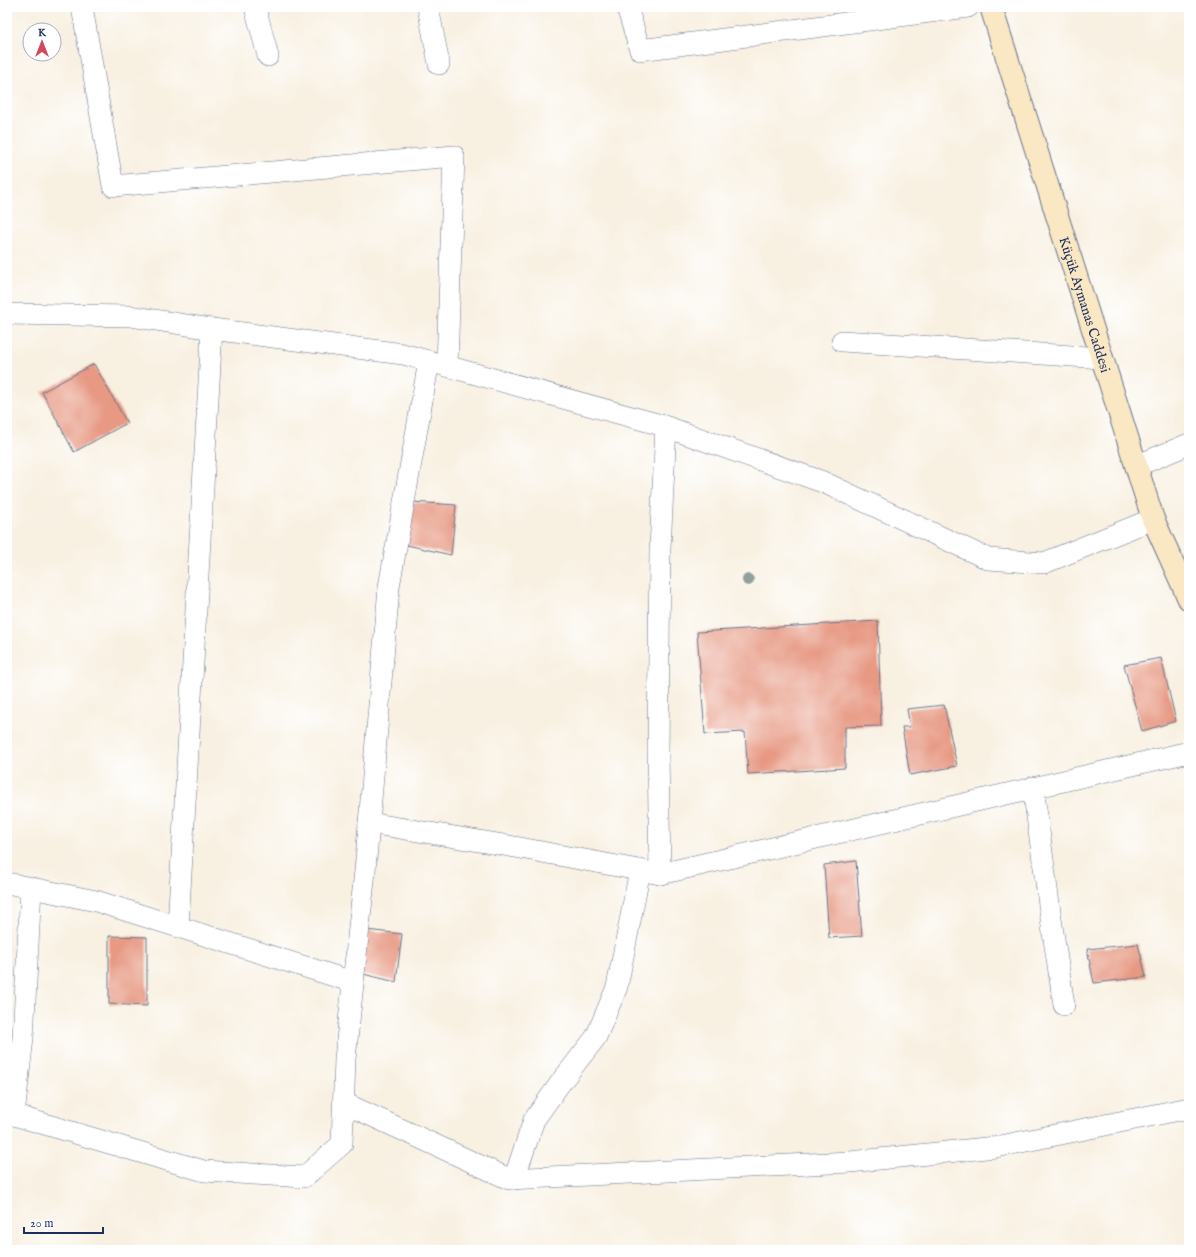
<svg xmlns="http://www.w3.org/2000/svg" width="1196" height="1257" font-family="'IM FELL English',serif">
  <rect width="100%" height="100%" fill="#fff"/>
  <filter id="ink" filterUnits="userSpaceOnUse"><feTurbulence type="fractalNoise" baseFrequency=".025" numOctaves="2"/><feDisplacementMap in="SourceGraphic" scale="8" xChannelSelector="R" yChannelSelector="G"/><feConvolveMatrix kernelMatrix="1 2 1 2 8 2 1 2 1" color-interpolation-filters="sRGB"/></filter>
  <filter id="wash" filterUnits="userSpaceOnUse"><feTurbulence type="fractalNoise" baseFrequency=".012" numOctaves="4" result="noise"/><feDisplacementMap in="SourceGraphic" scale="16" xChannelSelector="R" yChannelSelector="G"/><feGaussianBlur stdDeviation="0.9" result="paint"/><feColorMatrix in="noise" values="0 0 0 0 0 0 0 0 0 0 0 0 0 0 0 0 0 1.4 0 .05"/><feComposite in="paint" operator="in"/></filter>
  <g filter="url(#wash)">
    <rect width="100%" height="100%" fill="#f8f0e1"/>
    <g id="blocks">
      <g fill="#e79983">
        <polygon points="94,364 127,423 74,452 42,392"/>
        <polygon points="412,502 456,505 451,555 407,545"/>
        <polygon points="878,621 881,726 845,727 845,768 748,774 745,732 705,734 697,632"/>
        <polygon points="1161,658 1176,721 1142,731 1124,665"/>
        <polygon points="944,705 957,766 910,775 902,727 910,727 907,709"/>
        <polygon points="856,861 862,936 829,938 824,865"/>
        <polygon points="366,930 402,934 396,982 359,973"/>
        <polygon points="109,936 147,937 147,1006 109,1004"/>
        <polygon points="1138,944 1146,977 1094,983 1087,949"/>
      </g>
    </g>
  </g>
  <g filter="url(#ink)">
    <use href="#blocks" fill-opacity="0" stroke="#68738c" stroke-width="1"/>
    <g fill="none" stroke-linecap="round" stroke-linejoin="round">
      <g stroke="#68738c" stroke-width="22">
        <g id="street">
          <polyline points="82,7 113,186 454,156 447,366"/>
          <polyline points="255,7 268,56"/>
          <polyline points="428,7 439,64"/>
          <polyline points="627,7 640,50 968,7"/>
          <polyline points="7,314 130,316 212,329 403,354 661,425 823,482 988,559 1044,563 1153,519"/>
          <polyline points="842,341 1102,358"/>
          <polyline points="1136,466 1189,444"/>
          <polyline points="1033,787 1052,926 1064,1005"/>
          <polyline points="369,823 515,847 660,874 1189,752"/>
          <polyline points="660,874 658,752 660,549 666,427"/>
          <polyline points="7,883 96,901 353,982"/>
          <polyline points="178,926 212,329"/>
          <polyline points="344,1103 509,1179 850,1162 996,1147 1189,1108"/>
          <polyline points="7,1113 204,1171 304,1177 342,1144 345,1059 365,871 389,587 429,361"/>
          <polyline points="14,1115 23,1038 31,888"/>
          <polyline points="514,1179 534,1120 561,1082 596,1037 617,987 640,870"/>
        </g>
      </g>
      <g stroke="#68738c" stroke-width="24">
        <g id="secondary">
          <path id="s1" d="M991,7L1153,519L1189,599"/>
        </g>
      </g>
      <use href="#street" stroke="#fff" stroke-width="21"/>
      <use href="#secondary" stroke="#fae7c3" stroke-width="22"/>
    </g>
    <circle fill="#94a09e" cx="748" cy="580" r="6"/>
  </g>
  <g text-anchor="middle" stroke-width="3" stroke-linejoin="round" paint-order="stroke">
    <g font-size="14" fill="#1b2f5e" stroke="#fff">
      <text dy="5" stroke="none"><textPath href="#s1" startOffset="312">Küçük Aymanas Caddesi</textPath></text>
    </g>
  </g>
  <rect width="1196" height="1257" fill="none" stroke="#fff" stroke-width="24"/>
  <g transform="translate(42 42)"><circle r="19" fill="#ffffff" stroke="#a4acbf"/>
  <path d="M0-3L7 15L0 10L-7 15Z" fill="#d1495b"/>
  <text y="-6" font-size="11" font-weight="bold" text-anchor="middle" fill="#1b2f5e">K</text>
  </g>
  <path d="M24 1227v6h79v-6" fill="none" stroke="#1b2f5e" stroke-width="2"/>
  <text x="30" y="1227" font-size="12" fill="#1b2f5e" stroke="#ffffff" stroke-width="3" paint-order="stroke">20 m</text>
</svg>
